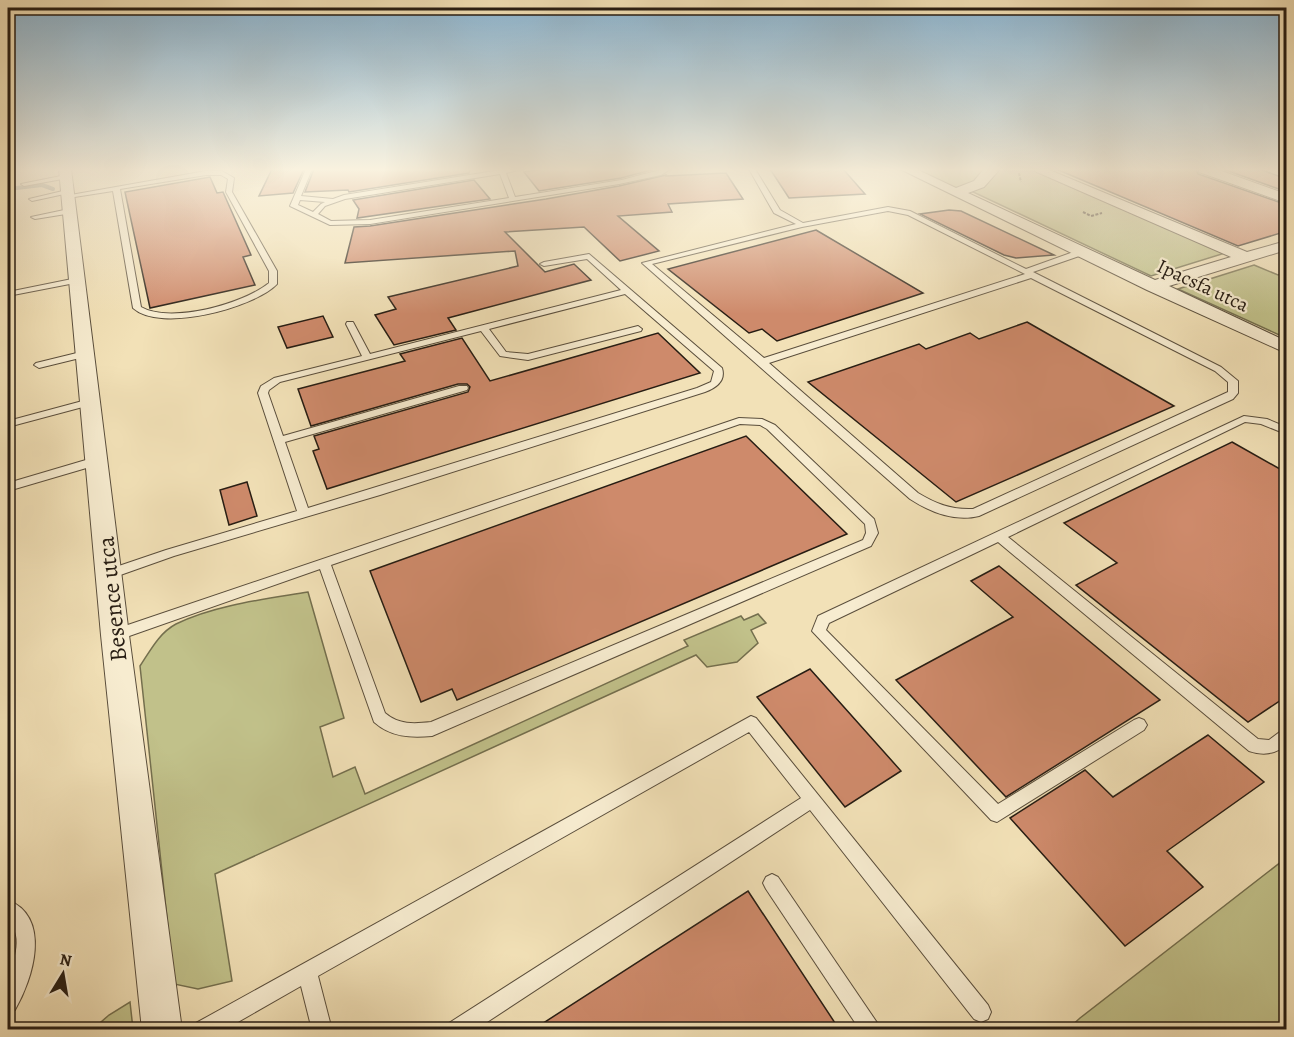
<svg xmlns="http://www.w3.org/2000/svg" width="1294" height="1037" font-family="Alegreya,serif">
  <rect width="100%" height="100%" fill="#f2e1b7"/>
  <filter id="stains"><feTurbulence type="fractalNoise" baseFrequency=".00333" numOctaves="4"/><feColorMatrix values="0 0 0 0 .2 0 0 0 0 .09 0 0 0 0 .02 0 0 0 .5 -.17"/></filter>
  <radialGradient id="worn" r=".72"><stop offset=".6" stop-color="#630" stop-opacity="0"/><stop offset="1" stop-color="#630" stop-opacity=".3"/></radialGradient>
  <g fill="#c1c18a" stroke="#746f4e" stroke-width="1.5">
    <polygon points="906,169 1036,169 1060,182 1225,253 1151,276 967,189 957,192"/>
    <polygon points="1254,265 1278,275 1286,272 1286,338 1178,289"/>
    <path d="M308,592L344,718L320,727L333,777L355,767L365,794L688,646L684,640L741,616L744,620L758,614L766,623L751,630L758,643L737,662L707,667L696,655L215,874L232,981L198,989L174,984L140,666C150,651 159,633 176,624C214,605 266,599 308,592Z"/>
    <polygon points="1286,858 1286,1029 1068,1029 1080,1018"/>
    <polygon points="130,1002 133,1029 93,1029 109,1015"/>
  </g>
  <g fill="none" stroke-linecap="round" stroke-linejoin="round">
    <polyline stroke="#6f7c76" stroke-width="4" points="8,189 42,185 53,189"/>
  </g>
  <g fill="#ce8a6b" stroke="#271d13" stroke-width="1.5">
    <polygon points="272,169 304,169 293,193 259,196"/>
    <polygon points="314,169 470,169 469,173 349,192 348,190 305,192"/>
    <polygon points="543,169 655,169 621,178 539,191 524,172"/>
    <polygon points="770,169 843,169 865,194 789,198"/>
    <polygon points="1056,169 1196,169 1198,174 1287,205 1287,231 1238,246"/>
    <polygon points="1223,169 1259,169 1287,179 1287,192"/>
    <polygon points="726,173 743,199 668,204 672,212 618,216 659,251 620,261 584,227 505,232 545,272 574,264 591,280 448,318 456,330 394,345 375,315 396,309 388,297 518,266 515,251 345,263 354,227 370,226 546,199 619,186 666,175 666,176"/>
    <polygon points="210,177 217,193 223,192 251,255 243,257 255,285 150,308 125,192"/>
    <polygon points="474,180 490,199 357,218 359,209 353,200"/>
    <polygon points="949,210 961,211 1054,255 1016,258 1004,255 920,214"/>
    <polygon points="816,230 923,293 777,341 762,329 749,333 668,269"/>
    <polygon points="323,316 333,337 287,348 278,327"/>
    <polygon points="1027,322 1174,406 956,502 808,382 919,344 926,349 970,333 979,339"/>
    <polygon points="658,333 700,373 327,489 313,451 319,449 314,436 468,392 470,387 467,384 458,384 311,426 298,389 405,361 400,354 462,338 490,381"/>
    <polygon points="746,436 847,534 457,700 452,689 421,702 370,571"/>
    <polygon points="1232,442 1287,473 1287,696 1248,722 1076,585 1117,563 1064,523"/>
    <polygon points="247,482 257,516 229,525 220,490"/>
    <polygon points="999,566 1160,700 1006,797 896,680 1013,617 971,581"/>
    <polygon points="810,669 901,771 845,807 757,697"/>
    <polygon points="1208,735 1264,782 1167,851 1203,887 1125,946 1010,818 1085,770 1113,797"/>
    <polygon points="748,891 839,1029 534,1029"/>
  </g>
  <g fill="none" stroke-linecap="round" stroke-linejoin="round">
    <g stroke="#5a4e3c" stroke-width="2">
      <g id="service">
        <path d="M306,169H312L301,196L333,199L344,195L507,169H522L506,173L515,197C551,191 586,186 621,180C635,177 659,169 671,169L661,175L619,184L370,224L330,225L290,206ZM500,174L509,198L370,220L331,221L318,214L325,206L345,199ZM300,200L325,202L321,204L313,212L298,205Z"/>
        <path d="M749,169H755L780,210L803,223L888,207L910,211L1026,269L1079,250H1085V254L1033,272L1221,367L1238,381V393L1233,399L979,516C955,522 930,512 910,499L642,263L796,224L774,213ZM888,211L908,215L1025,274L764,358L652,264L802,227ZM1031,278L1215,371L1228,382V392L973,509C952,510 936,504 918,493L769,363Z"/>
        <path d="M206,171H222L234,178L232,192L277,271V284C254,308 160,333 133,308L113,191L68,198L65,196ZM206,175H221L228,179L226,192L269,271V283C243,304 171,324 141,307L120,189Z"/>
        <polygon points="66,175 69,177 68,178 24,186 21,184"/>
        <polygon points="67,190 69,191 69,193 32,201 29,199"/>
        <polygon points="69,209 73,211 72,213 35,219 31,217"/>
        <path d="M589,254L722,368C726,381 716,388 705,392L380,495L174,556L109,579L104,577L103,574L104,571L166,550L297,511L258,393L261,386L274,378L362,356L346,324L347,322H353L370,354L621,290L587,259L544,266L540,264L544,262ZM625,294L714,371L711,382L697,388L308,508L285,442L467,390L468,388L467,386H459L283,436L268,393L269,390L280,382L481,331L500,356L528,360L641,331L642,329L638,326L528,354L506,352L489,329Z"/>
        <polygon points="77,278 80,278 80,282 8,296 8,292"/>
        <polygon points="85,351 88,352 88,356 39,368 34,365 36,363"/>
        <polygon points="90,399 94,400 94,404 8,427 8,421"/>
        <path d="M1244,416L1267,419L1286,427V434L1261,424L1245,422L1008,537L1258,739L1269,740L1281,731L1286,729V745C1275,754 1264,756 1249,751L998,542L829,623L826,630L998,804L1134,720L1139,718L1144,720L1147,725L1144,730L997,822L991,820L812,631L818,616Z"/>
        <path d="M739,418L762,419L775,425L874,519L878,533L871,546L432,736C410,738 391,737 374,722L320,569L115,641L110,639L108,635L110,631ZM740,424L760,425L767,429L865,524L866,533L863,540L431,722C414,724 399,725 385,713L331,565Z"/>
        <polygon points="96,457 102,461 100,464 8,491 8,483"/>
        <polygon points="751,716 756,718 988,1005 991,1012 988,1019 981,1022 974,1019 810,810 475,1030 446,1030 449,1023 801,798 749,732 318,976 332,1030 312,1030 301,986 224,1030 193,1030 196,1023"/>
        <polygon points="772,874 778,877 882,1030 860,1030 766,889 763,883 766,877"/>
        <path d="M8,900C52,918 33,979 15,1010L8,1013C7,1005 6,993 8,984C11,964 26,938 8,921Z"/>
      </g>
    </g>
    <g stroke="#5a4e3c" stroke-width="2">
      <g id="minor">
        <polygon points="59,169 71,169 129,635 182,1030 142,1030 101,635"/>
        <polygon points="900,169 916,169 956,188 974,181 984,169 1000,169 984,187 968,193 1155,280 1231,257 1030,169 1047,169 1247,252 1286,241 1286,250 1169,286 1286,341 1286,353 1147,290"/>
        <polygon points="1198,169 1216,169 1286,194 1286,203 1199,172"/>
      </g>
    </g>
    <g stroke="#271d13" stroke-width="2" stroke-dasharray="3 1.5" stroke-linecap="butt">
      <polyline points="1019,173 1021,182"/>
      <polyline points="1083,212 1091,216 1102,213"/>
    </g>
    <use href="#service" fill="#f7ecd0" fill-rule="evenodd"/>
    <use href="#minor" fill="#f7ecd0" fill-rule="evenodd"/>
  </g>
  <linearGradient id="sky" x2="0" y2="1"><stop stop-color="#8bb7d5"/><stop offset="0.54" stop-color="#f9f2df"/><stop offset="1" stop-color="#f9f2df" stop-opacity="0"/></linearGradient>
  <rect width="1294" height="314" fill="url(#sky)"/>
  <g text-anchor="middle" stroke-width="4.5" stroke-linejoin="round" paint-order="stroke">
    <g font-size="20" fill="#271d13" stroke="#f7ecd0">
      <text transform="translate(1203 285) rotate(25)" y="7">Ipacsfa utca</text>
    </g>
    <g font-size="24" fill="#271d13" stroke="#f7ecd0">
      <text transform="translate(112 599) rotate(-96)" y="8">Besence utca</text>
    </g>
  </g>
  <rect width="1294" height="1037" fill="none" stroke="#f2e1b7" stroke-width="30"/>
  <rect x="9" y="9" width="1276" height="1019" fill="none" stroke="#271d13" stroke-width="3"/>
  <rect x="15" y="15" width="1264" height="1007" fill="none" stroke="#271d13" stroke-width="1.5"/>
  <g transform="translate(63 974) rotate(11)" stroke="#f7ecd0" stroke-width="4.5" paint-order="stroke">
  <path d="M0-4.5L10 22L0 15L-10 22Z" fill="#271d13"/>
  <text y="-9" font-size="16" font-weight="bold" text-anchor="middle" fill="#271d13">N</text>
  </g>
  <rect width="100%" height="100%" filter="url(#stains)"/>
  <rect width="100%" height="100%" fill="url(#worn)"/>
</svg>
